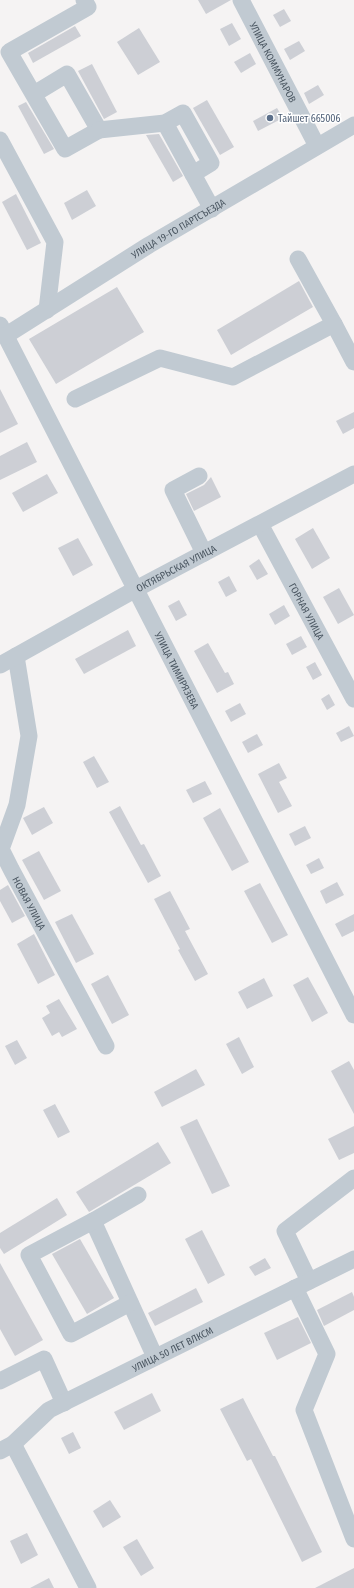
<svg xmlns="http://www.w3.org/2000/svg" width="354" height="1588" font-family="'Fira Sans Condensed',sans-serif">
  <rect width="100%" height="100%" fill="#f5f3f3"/>
  <g fill="#cdcfd5">
    <polygon points="198,0 231,0 206,14"/>
    <polygon points="284,9 291,21 280,27 273,15"/>
    <polygon points="232,23 241,39 229,46 220,29"/>
    <polygon points="75,26 81,36 33,63 28,53"/>
    <polygon points="139,28 160,62 138,75 117,42"/>
    <polygon points="299,41 305,51 290,60 284,49"/>
    <polygon points="250,53 256,64 241,73 234,62"/>
    <polygon points="92,64 117,112 104,119 78,71"/>
    <polygon points="318,85 324,95 309,104 304,93"/>
    <polygon points="207,100 234,147 220,155 193,108"/>
    <polygon points="26,102 54,149 44,154 18,106"/>
    <polygon points="277,108 283,118 258,131 253,121"/>
    <polygon points="159,134 183,176 173,182 146,135"/>
    <polygon points="87,190 96,206 72,220 64,203"/>
    <polygon points="16,194 41,243 27,250 2,202"/>
    <polygon points="299,281 313,307 231,355 217,330"/>
    <polygon points="117,287 144,332 56,384 29,339"/>
    <polygon points="0,389 18,424 0,433"/>
    <polygon points="354,412 354,428 343,434 336,421"/>
    <polygon points="27,442 37,462 0,480 0,456"/>
    <polygon points="47,474 58,493 23,512 12,493"/>
    <polygon points="211,477 221,497 194,511 186,494 204,485"/>
    <polygon points="313,528 330,558 312,569 295,539"/>
    <polygon points="78,538 93,565 73,576 58,548"/>
    <polygon points="259,559 268,574 257,580 249,566"/>
    <polygon points="229,576 237,591 226,597 218,582"/>
    <polygon points="339,588 354,615 338,624 323,597"/>
    <polygon points="179,600 187,615 176,621 168,606"/>
    <polygon points="284,605 290,616 275,625 269,614"/>
    <polygon points="128,630 136,646 84,674 75,659"/>
    <polygon points="301,636 307,647 292,655 286,644"/>
    <polygon points="208,643 225,673 228,672 234,684 217,693 194,651"/>
    <polygon points="315,662 322,675 313,680 306,667"/>
    <polygon points="329,694 335,705 327,710 321,699"/>
    <polygon points="240,703 246,714 231,722 225,711"/>
    <polygon points="349,726 354,736 341,742 336,733"/>
    <polygon points="257,734 263,745 248,753 242,742"/>
    <polygon points="94,756 109,782 97,788 83,762"/>
    <polygon points="279,763 287,778 279,782 292,806 278,813 258,774"/>
    <polygon points="205,781 212,794 193,803 186,790"/>
    <polygon points="120,806 141,845 144,844 161,876 148,883 109,812"/>
    <polygon points="44,807 53,823 32,835 23,818"/>
    <polygon points="220,808 249,862 232,871 203,818"/>
    <polygon points="305,826 311,838 295,846 289,834"/>
    <polygon points="39,851 61,891 44,900 22,860"/>
    <polygon points="319,858 324,868 311,874 306,865"/>
    <polygon points="337,882 344,895 326,904 320,891"/>
    <polygon points="260,883 288,935 272,943 244,891"/>
    <polygon points="8,885 25,916 12,923 0,901 0,890"/>
    <polygon points="170,891 190,929 185,931 208,974 195,981 178,950 180,949 154,899"/>
    <polygon points="72,914 94,954 76,963 55,922"/>
    <polygon points="354,914 354,931 342,937 335,924"/>
    <polygon points="34,934 55,975 38,984 17,944"/>
    <polygon points="108,975 129,1015 112,1024 91,984"/>
    <polygon points="308,977 328,1013 312,1022 293,985"/>
    <polygon points="264,978 273,996 247,1009 238,992"/>
    <polygon points="59,999 77,1029 62,1037 59,1032 52,1036 42,1018 50,1013 46,1006"/>
    <polygon points="239,1037 254,1067 242,1074 226,1044"/>
    <polygon points="17,1040 27,1058 15,1065 5,1046"/>
    <polygon points="349,1061 354,1070 354,1114 331,1071"/>
    <polygon points="196,1069 205,1085 162,1107 154,1092"/>
    <polygon points="55,1104 70,1132 58,1138 43,1110"/>
    <polygon points="197,1119 230,1186 212,1194 180,1127"/>
    <polygon points="354,1126 354,1153 339,1160 328,1139"/>
    <polygon points="158,1142 171,1163 89,1212 76,1192"/>
    <polygon points="57,1198 67,1215 4,1254 0,1248 0,1233"/>
    <polygon points="202,1230 225,1275 208,1284 185,1239"/>
    <polygon points="80,1239 114,1298 87,1314 52,1254"/>
    <polygon points="265,1258 271,1268 255,1276 249,1267"/>
    <polygon points="0,1263 43,1340 15,1356 0,1329"/>
    <polygon points="196,1288 203,1302 155,1326 148,1313"/>
    <polygon points="352,1292 354,1297 354,1310 324,1326 317,1310"/>
    <polygon points="298,1317 311,1343 277,1360 264,1333"/>
    <polygon points="152,1393 161,1411 124,1430 114,1412"/>
    <polygon points="243,1398 273,1456 275,1456 322,1552 302,1562 251,1459 247,1461 220,1409"/>
    <polygon points="73,1432 81,1448 69,1454 61,1438"/>
    <polygon points="110,1500 121,1517 103,1528 93,1511"/>
    <polygon points="27,1533 38,1555 21,1564 10,1541"/>
    <polygon points="137,1539 154,1568 141,1576 123,1547"/>
    <polygon points="354,1568 354,1588 315,1588"/>
    <polygon points="49,1578 54,1588 30,1588"/>
  </g>
  <g fill="none" stroke-linecap="round" stroke-linejoin="round">
    <g stroke="#c1cad2" stroke-width="17">
      <path id="s1" d="M241,0L317,146"/>
      <polyline points="34,94 67,74 99,130 65,149 9,52 88,7 84,0"/>
      <polyline points="165,123 212,209"/>
      <polyline points="99,130 165,123 183,113 211,163 193,174"/>
      <polyline points="0,140 55,242 47,310"/>
      <polyline points="298,259 334,324"/>
      <path id="s2" d="M0,325L354,1015"/>
      <path id="s3" d="M5,336L149,245L354,125"/>
      <polyline points="75,399 160,358 233,377 334,324 354,362"/>
      <polyline points="199,476 173,490 204,553"/>
      <path id="s4" d="M260,524L354,699"/>
      <path id="s5" d="M16,656L29,736L17,805L1,849L11,869L106,1046"/>
      <path id="s6" d="M0,665L136,589L354,474"/>
      <polyline points="138,1195 93,1221 155,1357"/>
      <polyline points="93,1221 29,1255 71,1334 130,1303"/>
      <polyline points="309,1281 285,1231 354,1178"/>
      <polyline points="295,1288 327,1354 304,1410 354,1539"/>
      <polyline points="0,1381 44,1359 64,1403"/>
      <polyline points="13,1444 88,1588"/>
      <path id="s7" d="M0,1451L13,1444L49,1410L354,1259"/>
    </g>
  </g>
  <circle fill="#5c6f8a" stroke="#fff" stroke-width="1.5" cx="270" cy="118" r="4"/>
  <g text-anchor="middle" stroke-width="3" stroke-linejoin="round" paint-order="stroke">
    <g font-size="10" fill="#4a5661" stroke="#fff">
      <text dy="4" stroke="none"><textPath href="#s1" startOffset="70">УЛИЦА КОММУНАРОВ</textPath></text>
      <text dy="4" stroke="none"><textPath href="#s3" startOffset="204">УЛИЦА 19-ГО ПАРТСЪЕЗДА</textPath></text>
      <text dy="4" stroke="none"><textPath href="#s6" startOffset="201">ОКТЯБРЬСКАЯ УЛИЦА</textPath></text>
      <text dy="4" stroke="none"><textPath href="#s4" startOffset="99">ГОРНАЯ УЛИЦА</textPath></text>
      <text dy="4" stroke="none"><textPath href="#s2" startOffset="388">УЛИЦА ТИМИРЯЗЕВА</textPath></text>
      <text dy="4" stroke="none"><textPath href="#s5" startOffset="259">НОВАЯ УЛИЦА</textPath></text>
      <text dy="4" stroke="none"><textPath href="#s7" startOffset="202">УЛИЦА 50 ЛЕТ ВЛКСМ</textPath></text>
    </g>
    <g font-size="10" fill="#4e5e75" stroke="#fff" text-anchor="start">
      <text x="278" y="122">Тайшет 665006</text>
    </g>
  </g>
</svg>
